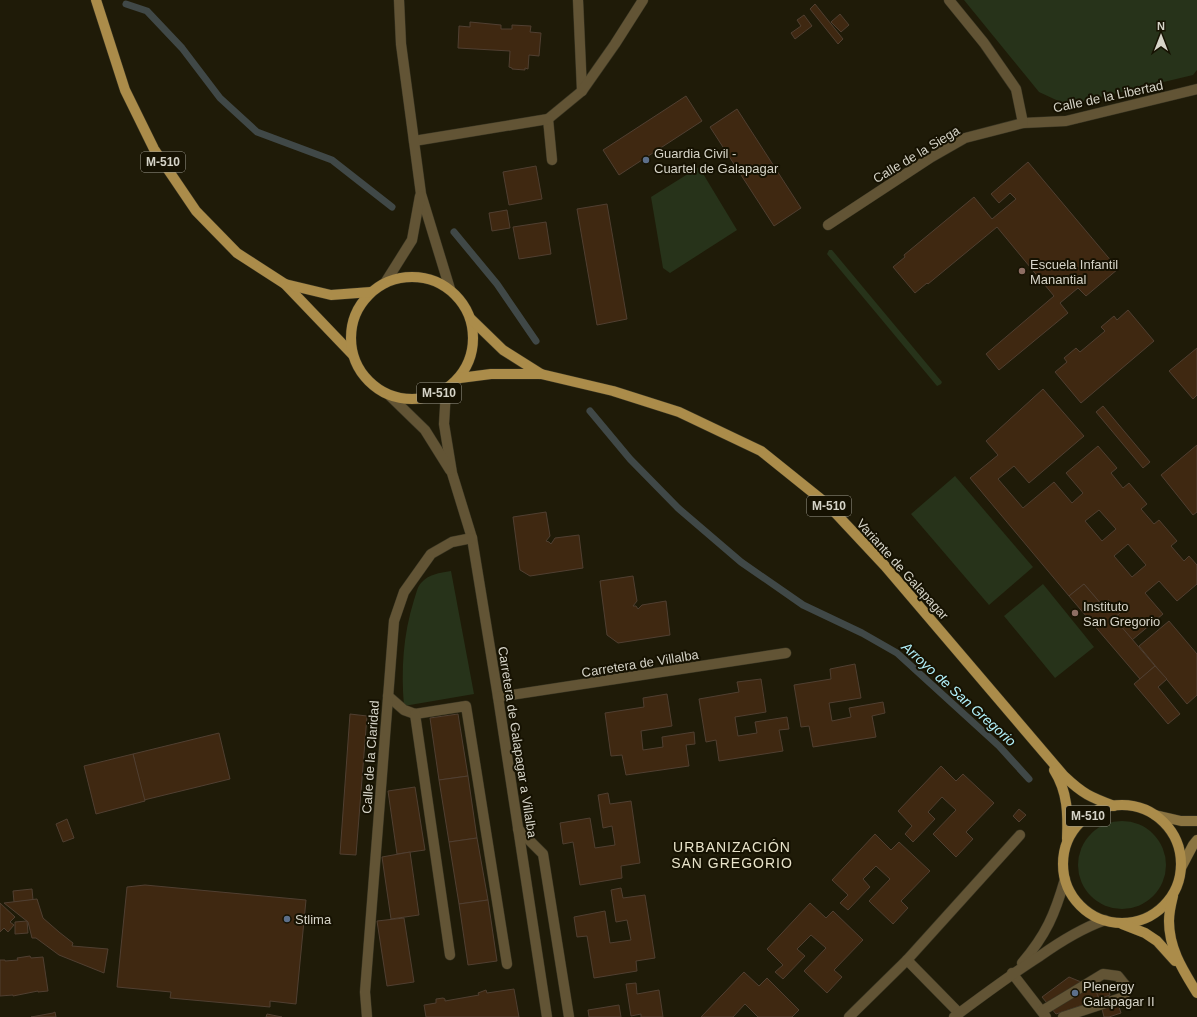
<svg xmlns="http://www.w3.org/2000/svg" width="1197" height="1017" font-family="Helvetica,sans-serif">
  <rect width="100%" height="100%" fill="#1f1b08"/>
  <g fill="#27331a">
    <polygon points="964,0 1197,0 1197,70 1193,75 1067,105 1039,92"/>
    <polygon points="699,167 737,230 670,273 663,268 651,197"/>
    <polygon points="829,250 832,250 942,382 941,384 937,386 827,254"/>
    <polygon points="955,476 1033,567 989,605 911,514"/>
    <path d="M451,571L474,694L404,706C401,670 403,635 414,600C416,595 417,587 421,583C429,574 439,573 451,571Z"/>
    <polygon points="1043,584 1094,647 1055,678 1004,616"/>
    <circle cx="1122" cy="865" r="44"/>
  </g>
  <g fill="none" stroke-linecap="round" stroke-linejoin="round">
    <g stroke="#404847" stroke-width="7">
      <polyline points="126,4 147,11 182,48 220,98 257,132 332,160 392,207"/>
      <polyline points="454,232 497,284 536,341"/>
      <polyline points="590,411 630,459 678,508 741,562 803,605 862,633 897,653 999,746 1029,779"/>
    </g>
  </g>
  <g fill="#3f2811" stroke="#503f31" fill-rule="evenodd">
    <polygon points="815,4 843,39 838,44 810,9"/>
    <polygon points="840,14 849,25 841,32 831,22"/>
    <polygon points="804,15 812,26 795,39 791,33 801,26 797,20"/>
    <polygon points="470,22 501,25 501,29 512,29 512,25 531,26 530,32 541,33 539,56 529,55 528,69 525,68 525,70 512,69 512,68 509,67 510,51 458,48 459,26 470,27"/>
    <polygon points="686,96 702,121 619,175 603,150"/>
    <polygon points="737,109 801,208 774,226 710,127"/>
    <polygon points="1028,162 1118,269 1086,296 1078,288 1060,303 1068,313 999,370 986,354 1054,296 997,227 928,284 927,283 915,293 893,267 905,257 904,255 974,197 992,219 1016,199 1010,193 999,203 991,194"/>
    <polygon points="536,166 542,199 509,205 503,172"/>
    <polygon points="607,204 627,319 597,325 577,209"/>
    <polygon points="507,210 510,228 492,231 489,213"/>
    <polygon points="546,222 551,254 519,259 513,227"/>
    <polygon points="1128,310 1154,341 1081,403 1055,372 1067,362 1064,358 1076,348 1080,352 1105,331 1101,327 1114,316 1117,320"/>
    <polygon points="1197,348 1197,395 1193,399 1169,371"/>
    <path d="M1043,389L1084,436L1029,483L1014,466L998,479L1023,508L1054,482L1072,503L1083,493L1066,473L1098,446L1117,468L1111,473L1123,488L1129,483L1147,504L1141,509L1154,524L1159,520L1177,541L1171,546L1184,561L1189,556L1197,565V584L1177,601L1159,581L1145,593L1163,614L1132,640L1114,618L1120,613L1109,600L1102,605L1084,584L1069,596L970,478L998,455L986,441ZM1099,510L1116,529L1102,541L1085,521ZM1128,544L1146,565L1132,577L1114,556Z"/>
    <polygon points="1103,406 1150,462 1143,468 1096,412"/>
    <polygon points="1197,445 1197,512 1193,515 1161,475"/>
    <polygon points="546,512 550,536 546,541 549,542 551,544 555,538 579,535 583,568 530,576 520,570 513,517"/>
    <polygon points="633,576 637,601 633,606 636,606 638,609 642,605 666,601 670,635 618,643 607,635 600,581"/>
    <polygon points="1084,584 1102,605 1109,600 1120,613 1114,618 1155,666 1140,679 1069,596"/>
    <polygon points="1169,621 1197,654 1197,695 1187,704 1139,646"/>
    <polygon points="855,664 861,698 829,703 832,721 851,717 849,708 883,702 885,713 872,716 876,737 813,747 809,726 801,727 794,685 831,679 830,669"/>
    <polygon points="1155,666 1167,679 1158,687 1180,714 1168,724 1134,684"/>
    <polygon points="761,679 766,712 735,717 738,736 757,733 755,722 787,717 789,729 779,730 783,751 719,761 716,740 706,742 699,699 739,692 737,682"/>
    <polygon points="667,694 672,726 641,731 643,750 663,747 662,737 694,732 695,744 686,745 689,766 626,775 622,755 611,756 605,713 644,707 643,698"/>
    <polygon points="350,714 367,716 356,855 340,854"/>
    <polygon points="458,714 468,776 439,780 430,718"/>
    <polygon points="219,733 230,779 144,800 133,754"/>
    <polygon points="133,754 145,801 96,814 84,766"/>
    <polygon points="941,766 956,781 963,774 994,803 966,832 973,839 956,857 933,834 956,810 942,797 928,812 935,819 913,842 905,834 912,826 898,811"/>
    <polygon points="468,776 477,838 449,842 439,780"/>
    <polygon points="415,787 425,850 397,854 388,791"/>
    <polygon points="608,793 610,804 631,801 640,863 621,866 622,878 580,885 573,842 563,844 560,823 590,818 595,848 615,845 612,826 603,828 598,795"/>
    <polygon points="1019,809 1026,815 1019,822 1013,816"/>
    <polygon points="67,819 74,838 63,842 56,824"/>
    <polygon points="875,834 891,850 899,842 930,871 901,901 908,908 893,924 869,901 890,879 876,866 863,879 870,887 848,910 840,903 848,895 832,880"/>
    <polygon points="477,838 488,900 459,904 449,842"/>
    <polygon points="410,852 419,915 391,919 382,857"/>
    <polygon points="145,885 306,900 296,1004 270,1001 270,1007 170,998 171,992 117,987 127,887"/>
    <polygon points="621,888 623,898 645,895 655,958 636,961 637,971 594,978 587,936 577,937 574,917 605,911 610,943 631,940 627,920 616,922 611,890"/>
    <polygon points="32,889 33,900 14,902 13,891"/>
    <polygon points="37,899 43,918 59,932 73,943 72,946 108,949 104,973 59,955 36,938 32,938 28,922 4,903"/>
    <polygon points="488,900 497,961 468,965 459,904"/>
    <polygon points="0,903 15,917 10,922 14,925 8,932 4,928 0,932"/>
    <polygon points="810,903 826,918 833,911 863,940 834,970 842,977 827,993 804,971 826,948 811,935 797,949 805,956 783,979 775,972 783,965 767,949"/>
    <polygon points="404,918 414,982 387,986 377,921"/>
    <polygon points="27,921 28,933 15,934 15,922"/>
    <polygon points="30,956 31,958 43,957 48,991 38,992 38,991 13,996 13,995 0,996 0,960 5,960 5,961 18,960 17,958"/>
    <polygon points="744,972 759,986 767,978 799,1010 792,1017 758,1017 745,1004 733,1017 701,1017"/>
    <polygon points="1069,977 1101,990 1104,998 1056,1014 1042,997"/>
    <polygon points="636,983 637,994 659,990 663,1017 641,1017 641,1014 631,1016 626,984"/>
    <polygon points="1108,987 1110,995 1099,999 1096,991"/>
    <polygon points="514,989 519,1017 426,1017 424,1005 436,1003 436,999 443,998 445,999 445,1001 479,995 478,993 486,990 487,993"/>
    <polygon points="1118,1004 1121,1013 1109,1017 1104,1017 1102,1009"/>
    <polygon points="619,1005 621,1017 589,1017 588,1010"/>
    <polygon points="55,1012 56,1017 31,1017 53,1013"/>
    <polygon points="267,1014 282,1017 266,1017"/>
  </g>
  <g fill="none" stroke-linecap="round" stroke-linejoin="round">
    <g stroke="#393523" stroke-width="11">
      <g id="service">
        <polyline points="548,119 552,160"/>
        <polyline points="388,696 404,710 415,714 466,706 507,964"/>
        <polyline points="415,714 450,955"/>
        <polyline points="518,829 543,854 569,1017"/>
        <polyline points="1012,973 1046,1017"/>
        <polyline points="1042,1011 1103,974 1118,976 1126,986 1124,997 1063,1017"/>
      </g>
    </g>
    <g stroke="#393523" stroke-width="11">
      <g id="minor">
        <polyline points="578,0 582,91"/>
        <polyline points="1023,123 1066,121 1197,89"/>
        <polyline points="414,141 548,119 582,91 615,44 643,0"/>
        <polyline points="828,225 930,158 965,138 1023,123 1016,89 984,43 949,0"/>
        <polyline points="446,390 444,424 452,473 472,538 498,697 547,1017"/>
        <polyline points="390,396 425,430 450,470"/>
        <polyline points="498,697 786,653"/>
        <polyline points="907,960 959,1013"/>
        <path d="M1022,963C1046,935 1055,914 1065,879"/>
        <polyline points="367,1017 365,992 394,621 404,592 431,554 452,542 472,538"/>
        <polyline points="849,1017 907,960 1020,835"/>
        <path d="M954,1017C982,996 1010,975 1040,956C1061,941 1080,929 1105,920"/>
      </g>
    </g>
    <g stroke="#393523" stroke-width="11">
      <g id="tertiary">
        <polyline points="399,0 401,44 421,194 450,289"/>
        <polyline points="385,283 412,240 420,196"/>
      </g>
    </g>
    <g stroke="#393523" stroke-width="11">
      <g id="secondary">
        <polyline points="1155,815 1181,821 1197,821"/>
        <polyline points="1181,868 1193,845 1197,840"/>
      </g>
    </g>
    <g stroke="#393523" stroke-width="11">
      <g id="primary">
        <polyline points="96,0 125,90 154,149 196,211 237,253 285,284 352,354"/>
        <circle cx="412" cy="338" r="61"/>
        <polyline points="285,284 331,295 371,292"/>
        <polyline points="470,318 503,350 541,374"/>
        <path d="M460,378L491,374H541L613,391L679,412L761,451L827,504L885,566L1064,776C1083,794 1090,797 1114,806"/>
        <path d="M1054,770C1068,792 1068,815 1067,839"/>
        <circle cx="1122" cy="864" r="59"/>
        <path d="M1173,896C1171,904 1169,913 1169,921C1169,949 1183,970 1197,993"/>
        <polyline points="1122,924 1145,933 1157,941 1175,961"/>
      </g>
    </g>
    <use href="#service" stroke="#625435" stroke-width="10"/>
    <use href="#minor" stroke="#625435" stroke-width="10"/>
    <use href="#tertiary" stroke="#625435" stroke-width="10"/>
    <use href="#secondary" stroke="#8b7441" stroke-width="10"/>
    <use href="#primary" stroke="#ab8c4a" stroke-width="10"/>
  </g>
  <g fill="#5c6f8a" stroke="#161202" stroke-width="1.5">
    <circle cx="646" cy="160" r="4"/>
    <circle cx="287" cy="919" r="4"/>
    <circle cx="1075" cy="993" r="4"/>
  </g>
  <g fill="#8d6e63" stroke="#161202" stroke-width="1.5">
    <circle cx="1022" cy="271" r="4"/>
    <circle cx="1075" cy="613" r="4"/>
  </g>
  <g text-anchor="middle" stroke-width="4" stroke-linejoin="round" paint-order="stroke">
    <g fill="#161202" stroke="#9c9a8d" stroke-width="1">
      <rect x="141" y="152" width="44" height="20" rx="3"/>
      <rect x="417" y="383" width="44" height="20" rx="3"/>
      <rect x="807" y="496" width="44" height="20" rx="3"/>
      <rect x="1066" y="806" width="44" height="20" rx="3"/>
    </g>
    <g font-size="12" font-weight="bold" fill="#d6d4c8">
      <text x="163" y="166">M-510</text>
      <text x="439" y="397">M-510</text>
      <text x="829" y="510">M-510</text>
      <text x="1088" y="820">M-510</text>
    </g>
    <g font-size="13" fill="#d6d4c8" stroke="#161202">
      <text transform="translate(1108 96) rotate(-12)" y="5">Calle de la Libertad</text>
      <text transform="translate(916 154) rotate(-31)" y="5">Calle de la Siega</text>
      <text transform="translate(903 569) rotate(48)" y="5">Variante de Galapagar</text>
      <text transform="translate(640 663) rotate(-9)" y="5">Carretera de Villalba</text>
      <text transform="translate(518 742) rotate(81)" y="5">Carretera de Galapagar a Villalba</text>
      <text transform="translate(370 757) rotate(-86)" y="5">Calle de la Claridad</text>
    </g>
    <g font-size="13" fill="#d6d4c8" stroke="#161202" text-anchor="start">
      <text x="654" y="158">Guardia Civil -<tspan x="654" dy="15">Cuartel de Galapagar</tspan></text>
      <text x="1030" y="269">Escuela Infantil<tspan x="1030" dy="15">Manantial</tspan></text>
      <text x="1083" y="611">Instituto<tspan x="1083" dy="15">San Gregorio</tspan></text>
      <text x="295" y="924">Stlima</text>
      <text x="1083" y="991">Plenergy<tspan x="1083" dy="15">Galapagar II</tspan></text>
    </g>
    <g font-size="14" font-style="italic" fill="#b2f1fb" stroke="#161202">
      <text transform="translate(959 694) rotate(42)" y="5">Arroyo de San Gregorio</text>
    </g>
    <g font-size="14" letter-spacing="1" fill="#e8e3ca" stroke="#161202">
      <text x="732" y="852">URBANIZACIÓN<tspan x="732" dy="16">SAN GREGORIO</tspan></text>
    </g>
  </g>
  <g transform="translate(1161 36)" stroke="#161202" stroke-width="3" paint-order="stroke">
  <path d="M0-3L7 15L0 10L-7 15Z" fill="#d6d4c8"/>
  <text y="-6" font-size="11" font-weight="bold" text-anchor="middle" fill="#d6d4c8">N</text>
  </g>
</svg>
